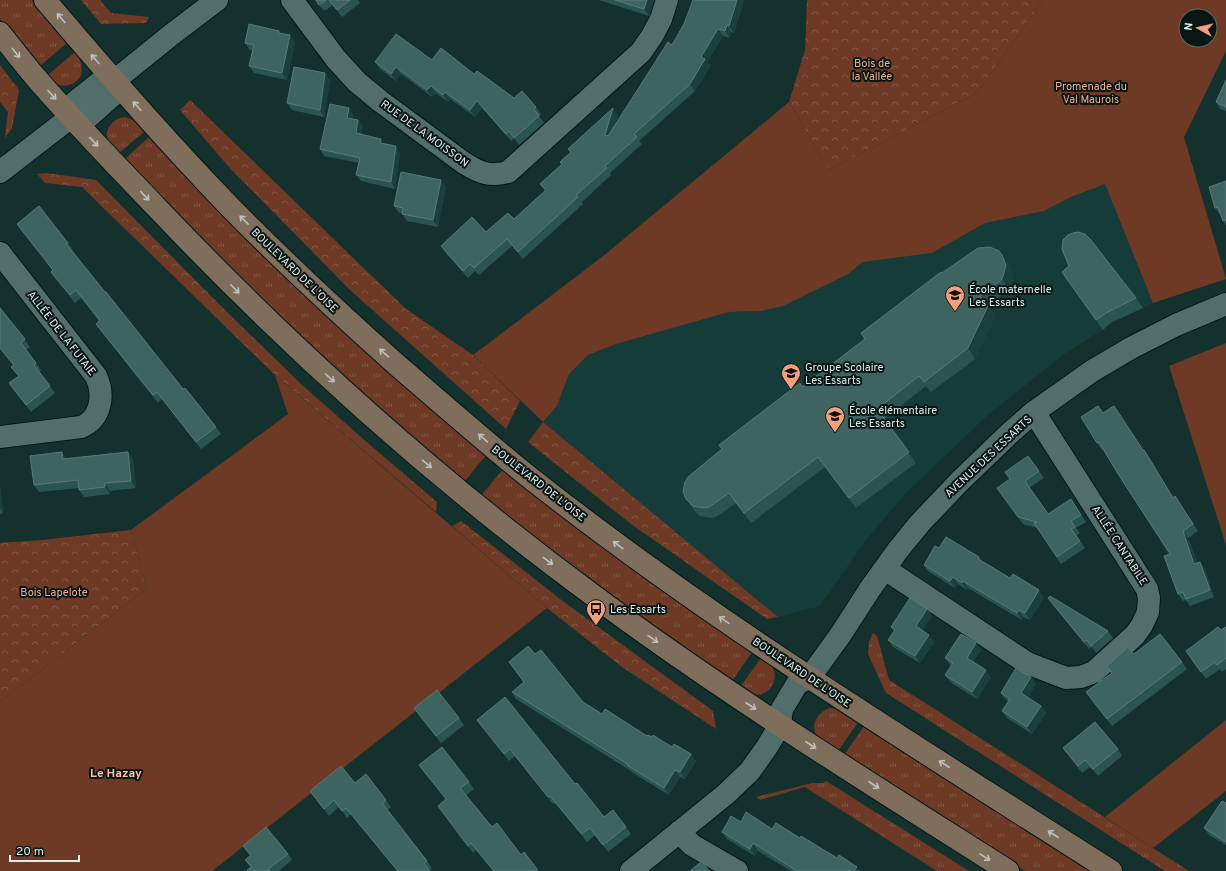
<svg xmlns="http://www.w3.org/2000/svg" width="1226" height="871" font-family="Overpass,sans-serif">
  <defs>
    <pattern id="grass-tufts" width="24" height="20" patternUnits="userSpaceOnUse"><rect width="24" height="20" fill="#6e3a26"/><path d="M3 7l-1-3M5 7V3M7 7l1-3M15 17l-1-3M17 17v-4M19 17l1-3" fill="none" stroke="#825746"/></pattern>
    <pattern id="forest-crowns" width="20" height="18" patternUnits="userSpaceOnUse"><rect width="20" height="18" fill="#6e3a26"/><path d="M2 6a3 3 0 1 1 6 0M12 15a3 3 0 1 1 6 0" fill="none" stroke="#825746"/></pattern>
  </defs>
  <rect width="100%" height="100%" fill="#15312d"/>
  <polygon fill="#153c38" points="1105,184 1153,303 1113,323 1063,355 987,416 905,494 866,540 820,606 778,617 543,422 557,406 569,374 588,355 616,344 729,312 761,311 848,274 863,262 932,253 985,223 1044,211 1071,197"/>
  <g fill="url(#grass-tufts)">
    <polygon points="0,0 32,0 67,43 40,66 0,19"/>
    <path d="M75,52C84,63 86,80 69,85C65,86 61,86 57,84C53,82 50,78 48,75Z"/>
    <path d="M125,117L137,122L145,131L118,154C115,150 110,145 108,140C103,128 115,118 125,117Z"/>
    <polygon points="150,136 487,454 464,482 420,445 256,296 124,160"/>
    <polygon points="504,468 752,652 732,681 598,586 481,496"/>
    <polygon points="873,633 877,636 889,680 1189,871 1165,871 886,693 868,654 869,642"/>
    <path d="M761,658C766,661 770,663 773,668C779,681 768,698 753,694C749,694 744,689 740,687Z"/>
    <path d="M830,708L840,709L859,721L838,751C832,747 824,743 819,738C808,727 818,711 830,708Z"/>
    <polygon points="865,725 1094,871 1025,871 844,755"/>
    <polygon points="826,781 969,871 937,871 805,787 760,800 756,797 812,783 823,783"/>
  </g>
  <g fill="url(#forest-crowns)">
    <polygon points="81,0 100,0 111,13 149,17 146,23 101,24"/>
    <polygon points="807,0 1043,0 977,93 829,170 789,102 805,50"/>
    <polygon points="0,65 19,90 12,128 5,138 8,112 0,102"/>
    <polygon points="190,100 406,309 473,355 520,401 506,429 349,289 228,166 180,110"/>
    <polygon points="47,173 96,180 221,306 301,384 370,445 437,502 436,512 275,375 82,187 45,183 37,174"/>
    <polygon points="543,422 778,617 767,619 631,524 528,442"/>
    <polygon points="461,521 560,599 713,711 716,729 622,667 547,608 452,526"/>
    <polygon points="131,530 147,588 0,702 0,543 42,540"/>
  </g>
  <g fill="#6e3a26" fill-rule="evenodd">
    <path d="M1043,0H1226V51L1184,137L1226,279L1153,303L1105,184L1071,197L1044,211L985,223L932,253L863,262L848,274L783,306L761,311L729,312L616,344L588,355L569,374L557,406L543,422L473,355L602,257L789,102L829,170L977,93ZM1186,16H1210V40H1186Z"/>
    <polygon points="1226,343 1226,545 1169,366"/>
    <polygon points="275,375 547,608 212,871 0,871 0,702 147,588 131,530 288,414"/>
    <polygon points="1226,720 1226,791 1153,848 1105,817"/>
  </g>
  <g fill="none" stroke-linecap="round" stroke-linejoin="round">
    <g stroke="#001815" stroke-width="24">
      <g id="street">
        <path d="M292,0L336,59L357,82L380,101L464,163C480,173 490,177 508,172L641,52L652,36L661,19L667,0"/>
        <polyline points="114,81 171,35 217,0"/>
        <polygon points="114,81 112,96 86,119 71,117 75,102 100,82"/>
        <polyline points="0,172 71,117"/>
        <path d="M0,253L96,376C105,395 101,419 81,427L0,437"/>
        <polyline points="885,569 1027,663 1066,678 1081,677 1094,672 1135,635 1142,625 1148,612 1149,598 1147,589 1034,412"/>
        <polyline points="679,832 692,845 737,871"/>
        <polyline points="631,871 726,794 750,771 767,747 780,725 782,709 797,684 810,677 841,634 870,589 898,550 920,523 960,481 1011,432 1034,412 1092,371 1131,348 1176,325 1226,304"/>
      </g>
    </g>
    <g stroke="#001815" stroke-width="24">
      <g id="secondary">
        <path d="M45,0C105,71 166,141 230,207C284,262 340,314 397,365C439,401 481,438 524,473C709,620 912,744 1111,871"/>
        <path d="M0,33C12,48 24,64 37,79C76,124 118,167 159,210C293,351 438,481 594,596C727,695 868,782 1008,871"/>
      </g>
    </g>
    <use href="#street" stroke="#526e6a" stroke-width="22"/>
    <use href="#secondary" stroke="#7f6e5c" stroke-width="22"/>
  </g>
  <g fill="#2c544f">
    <polygon points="315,0 358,0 360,3 342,17 333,5 324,11"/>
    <polygon points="599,0 654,0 649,16"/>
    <polygon points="693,0 744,0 734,33 731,32 730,38 723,36 707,62 710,66 695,91 639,141 642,144 610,173 611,175 582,202 583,204 523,259 512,246 479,275 475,271 468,278 446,253 441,246 486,232 514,219 545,191 540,184 562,165 560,162 570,153 568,149 613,108 618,115 615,125 672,45 684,24"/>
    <polygon points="281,33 290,35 295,42 287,80 254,73 249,66 253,51 250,50 245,43"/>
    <polygon points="432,60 474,74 514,98 536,107 541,114 539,116 544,123 519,145 514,138 511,141 482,108 475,117 450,99 448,102 436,93 432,97 401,74 396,81 380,69 375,62"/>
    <polygon points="325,73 330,80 324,117 292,110 287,103"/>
    <polygon points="1226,80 1226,111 1220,109 1216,102"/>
    <polygon points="349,108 353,115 352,119 358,120 363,127 361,134 385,144 400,153 395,189 361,181 356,175 359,163 324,156 320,149"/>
    <polygon points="1226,181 1226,225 1223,221 1221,214 1220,215 1215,208"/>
    <polygon points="446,187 438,227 407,221 402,213 399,213 394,206"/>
    <polygon points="17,224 68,243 73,250 72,250 105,292 183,389 216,427 221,434 201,449 162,399 158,403 101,331 96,324 99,321 81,298 75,303 56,279 51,272 53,271"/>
    <polygon points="1002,255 1009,265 1013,275 1011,283 1009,289 988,306 995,316 975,359 931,392 926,386 884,419 916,463 856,508 825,467 751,523 736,503 716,517 712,518 700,516 693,509 686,499 802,387 865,339 861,333 942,273"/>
    <polygon points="1062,272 1136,298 1143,308 1112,322 1103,330"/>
    <polygon points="0,308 30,347 26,350 41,370 39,372 55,393 31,412 9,383 18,376 11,367 13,365 0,349"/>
    <polygon points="1103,413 1143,450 1149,457 1173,497 1175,496 1198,531 1188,538 1197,563 1200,562 1205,569 1214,597 1190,606 1186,600 1183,601 1178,594 1170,554 1103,450 1102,450 1097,443"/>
    <polygon points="128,452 133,459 136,488 110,491 110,494 84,497 79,490 79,488 39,492 34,485 67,459"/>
    <polygon points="1028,456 1044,478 1029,488 1048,514 1071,499 1086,522 1076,528 1080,533 1076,536 1085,548 1061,564 1037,528 1023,524 997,488 1010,479"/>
    <polygon points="0,485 3,513 0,514"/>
    <polygon points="939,548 979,557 981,560 1010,578 1044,597 1030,620 1023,617 1022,620 968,588 967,590 958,584 955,588 928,571 924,565"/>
    <polygon points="1048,598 1108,631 1113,638 1096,653 1092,647 1089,649 1053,605"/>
    <polygon points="927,609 932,616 922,631 934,642 920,663 893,647 888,640 894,631 891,627"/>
    <polygon points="1226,627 1226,669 1222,672 1220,669 1206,679 1186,651"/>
    <polygon points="981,650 973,662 991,677 977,699 950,682 945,675 952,666 950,665 945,658"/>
    <polygon points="535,654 583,702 602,714 647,736 652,737 672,747 691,754 696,761 685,779 680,777 669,795 633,773 631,771 516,699 512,692 524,682 509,662"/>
    <polygon points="1134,654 1182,662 1187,669 1112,726 1086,692 1112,673 1107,666"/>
    <polygon points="1031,677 1036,684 1028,697 1041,706 1046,713 1032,734 1007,718 1002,711 1008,701 1006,700 1001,693"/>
    <polygon points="414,708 459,718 464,725 441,743"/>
    <polygon points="477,720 575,784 604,817 626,827 631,834 608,852 595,835 587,842 555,803 553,804 515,756 509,761"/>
    <polygon points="1063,748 1118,749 1122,756 1098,776 1090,767 1082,773"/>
    <polygon points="419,765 469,782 474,789 466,795 492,827 521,855 524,852 539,871 493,871 476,850 473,853 438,806 446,799"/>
    <polygon points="355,783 386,800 391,807 387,810 427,861 432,868 429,870 430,871 397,871 351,814 347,818 339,807 329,816 310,791"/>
    <polygon points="1226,803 1226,845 1209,835 1204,828"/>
    <polygon points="741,822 772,829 800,838 837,858 857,867 860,871 791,871 758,851 755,856 727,839 722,832"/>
    <polygon points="243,846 288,854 292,860 279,871 248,871 251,868 245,860 250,856"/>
  </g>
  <g fill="#1b3f3a">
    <polygon points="647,0 654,0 649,16 644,9"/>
    <polygon points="737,0 744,0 734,33 729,26"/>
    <polygon points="727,25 731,32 730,38 725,31"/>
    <polygon points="718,29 723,36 707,62 710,66 695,91 690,84 701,57"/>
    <polygon points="290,35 295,42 287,80 282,73"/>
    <polygon points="396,67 401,74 396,81 391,74"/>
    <polygon points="325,73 330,80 324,117 320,110"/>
    <polygon points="431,86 436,93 432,97 427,90"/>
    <polygon points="445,92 450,99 448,102 443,95"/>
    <polygon points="477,101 482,108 475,117 470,110"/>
    <polygon points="349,108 353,115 351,124 347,118"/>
    <polygon points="613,108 618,115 610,142 605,135"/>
    <polygon points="358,120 363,127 360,139 356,133"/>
    <polygon points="381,139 386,145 380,143"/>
    <polygon points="396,146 400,153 395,189 391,182"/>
    <polygon points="441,180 446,187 438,227 433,220"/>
    <polygon points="1002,255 1009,265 1013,275 1011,283 1009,289 1002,279"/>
    <polygon points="988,306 995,316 975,359 968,348"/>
    <polygon points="1144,450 1149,457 1178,505 1173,498"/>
    <polygon points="62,452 67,459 63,459"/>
    <polygon points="128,452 133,459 136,488 131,481"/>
    <polygon points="105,483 110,491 110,494 105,487"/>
    <polygon points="0,485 3,513 0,508"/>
    <polygon points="1183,531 1188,538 1199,571 1194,564"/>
    <polygon points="1200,562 1205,569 1214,597 1210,590"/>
    <polygon points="953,577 958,584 955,588 950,581"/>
    <polygon points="963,581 968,588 967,590 962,583"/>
    <polygon points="1039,590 1044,597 1030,620 1025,613"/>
    <polygon points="927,609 932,616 921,633 916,626"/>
    <polygon points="1019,610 1023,617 1022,620 1017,613"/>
    <polygon points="929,635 934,642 920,663 915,656"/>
    <polygon points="976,643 981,650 971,665 967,658"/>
    <polygon points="986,670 991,677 977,699 972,692"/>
    <polygon points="1031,677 1036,684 1026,700 1021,693"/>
    <polygon points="1041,706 1046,713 1032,734 1027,727"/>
    <polygon points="691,754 696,761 685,779 680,772"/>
    <polygon points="675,770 680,777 669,795 664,788"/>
    <polygon points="753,843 758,851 755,856 750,849"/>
    <polygon points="857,867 860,871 854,871"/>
  </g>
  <g fill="#3f6460" stroke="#587a75">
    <polygon points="316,0 326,0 319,5"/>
    <polygon points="329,0 350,0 337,10"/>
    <polygon points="615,0 647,0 644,9"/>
    <polygon points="693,0 737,0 729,26 727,25 725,31 718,29 701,57 705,59 690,84 634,134 637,137 605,166 607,168 576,195 578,197 518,252 507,239 474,268 470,264 463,271 441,246 472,217 486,232 508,213 514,219 546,190 540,184 562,164 560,162 571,152 568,149 613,108 605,135 608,136 668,42 672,45 684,24"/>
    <polygon points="249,24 279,31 279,33 290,35 282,73 249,66 254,45 245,43"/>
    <polygon points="396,34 432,60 441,48 474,74 477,71 514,98 522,91 536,107 534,109 539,116 514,138 509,131 506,134 477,101 470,110 445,92 443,95 431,86 427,90 396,67 391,74 375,62"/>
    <polygon points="294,67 325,73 320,110 287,103"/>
    <polygon points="1226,80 1226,107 1216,102"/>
    <polygon points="330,104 349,108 347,118 358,120 356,133 381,139 380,143 396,146 391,182 356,175 360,158 320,149"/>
    <polygon points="401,172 441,180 433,220 402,214 403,208 394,206"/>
    <polygon points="1226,181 1226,220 1223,221 1218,207 1215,208 1209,187"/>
    <polygon points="39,206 68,243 66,244 105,292 106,292 183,389 185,388 216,427 196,442 157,392 153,395 96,324 100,320 76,290 70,295 51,272 53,270 17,224"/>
    <polygon points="1078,232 1085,234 1090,239 1136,298 1106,313 1096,320 1062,272 1069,266 1062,249 1063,240 1068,235 1073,233"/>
    <polygon points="990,247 999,251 1002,255 1006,265 1004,273 1002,279 980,296 988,306 968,348 924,382 919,376 877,409 909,452 849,498 818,457 744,513 729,493 709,507 705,508 693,506 686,499 683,492 685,482 688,477 722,449 719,445 800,383 802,387 865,339 861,333 941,272 942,273 978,248"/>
    <polygon points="0,308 25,339 21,343 36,363 34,365 50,386 26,405 9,383 19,376 11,367 14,365 0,348"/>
    <polygon points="1098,406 1103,413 1114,406 1143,450 1144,450 1173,498 1175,496 1193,524 1183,531 1194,564 1200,562 1210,590 1186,599 1183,592 1178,594 1164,556 1170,554 1120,477 1099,442 1097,443 1081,417"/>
    <polygon points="62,452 63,459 128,452 131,481 105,483 105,487 79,490 78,480 34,485 30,456"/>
    <polygon points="1028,456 1039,471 1025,481 1048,514 1071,499 1081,515 1071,521 1075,527 1071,529 1080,541 1057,557 1034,523 1037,522 1018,517 997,488 1010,479 1005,472"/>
    <polygon points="946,537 979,557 978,559 1010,578 1013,574 1039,590 1025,613 1019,610 1017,613 963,581 962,583 953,577 950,581 924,565 935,546 939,548"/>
    <polygon points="1050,596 1108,631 1091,646 1087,640 1084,642 1048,598"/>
    <polygon points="910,598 927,609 916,626 929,635 915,656 888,640 895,630 891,627"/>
    <polygon points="1218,627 1221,630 1226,627 1226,658 1217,665 1215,662 1201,672 1186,651"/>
    <polygon points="961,634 976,643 967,658 986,670 972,692 945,675 953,663 945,658"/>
    <polygon points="1160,634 1182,662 1107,719 1086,692 1112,673 1107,666 1128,647 1134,654"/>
    <polygon points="528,646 535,654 541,650 583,702 602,714 605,709 647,736 648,735 652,737 653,735 672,747 674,744 691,754 680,772 675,770 664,788 628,766 629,765 512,692 524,682 509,662"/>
    <polygon points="1016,668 1031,677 1021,693 1041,706 1027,727 1002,711 1010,699 1001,693"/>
    <polygon points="437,690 459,718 436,736 414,708"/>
    <polygon points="505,697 575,784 577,783 604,817 613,810 626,827 603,845 590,828 582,834 550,796 548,797 510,749 504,754 477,720"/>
    <polygon points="1095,722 1118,749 1093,769 1085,760 1078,766 1063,748"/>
    <polygon points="442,747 469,782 460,788 492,827 497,823 521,855 524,852 537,869 535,871 494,871 471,843 468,846 438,806 446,799 419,765"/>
    <polygon points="341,766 355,783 366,774 386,800 382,803 427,861 424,863 430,871 398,871 346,808 342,811 334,800 324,809 310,791"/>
    <polygon points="1222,801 1226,803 1226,842 1204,828"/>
    <polygon points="746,812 772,829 776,823 800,838 801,836 837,858 839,855 857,867 854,871 797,871 753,843 750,849 722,832 731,816 741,822"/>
    <polygon points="266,827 288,854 268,869 270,871 248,871 247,870 252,867 245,860 251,855 243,846"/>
    <polygon points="702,861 709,871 690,871"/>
  </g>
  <defs><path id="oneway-shaft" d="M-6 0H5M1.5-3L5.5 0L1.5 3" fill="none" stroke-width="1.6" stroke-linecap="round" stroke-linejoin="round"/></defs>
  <g stroke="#bdc1b9">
    <use href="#oneway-shaft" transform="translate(61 18) rotate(-130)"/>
    <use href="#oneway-shaft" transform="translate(16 53) rotate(51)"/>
    <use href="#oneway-shaft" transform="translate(95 59) rotate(-131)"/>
    <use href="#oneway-shaft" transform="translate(52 95) rotate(48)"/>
    <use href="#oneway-shaft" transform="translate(137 106) rotate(-132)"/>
    <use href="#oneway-shaft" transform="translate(94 142) rotate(47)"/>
    <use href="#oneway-shaft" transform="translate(145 196) rotate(46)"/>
    <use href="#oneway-shaft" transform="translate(244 220) rotate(-135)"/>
    <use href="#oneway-shaft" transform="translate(235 289) rotate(45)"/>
    <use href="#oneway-shaft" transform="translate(384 353) rotate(-139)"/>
    <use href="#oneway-shaft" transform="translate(330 378) rotate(42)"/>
    <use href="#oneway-shaft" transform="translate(483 438) rotate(-139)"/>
    <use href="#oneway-shaft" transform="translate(427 464) rotate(40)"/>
    <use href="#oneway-shaft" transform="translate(618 545) rotate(-143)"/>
    <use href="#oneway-shaft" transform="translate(548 561) rotate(37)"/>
    <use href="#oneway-shaft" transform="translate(724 620) rotate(-146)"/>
    <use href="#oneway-shaft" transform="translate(653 639) rotate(35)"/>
    <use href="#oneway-shaft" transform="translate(751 706) rotate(33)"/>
    <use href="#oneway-shaft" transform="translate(811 745) rotate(33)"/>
    <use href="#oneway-shaft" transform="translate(944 764) rotate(-147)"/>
    <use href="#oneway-shaft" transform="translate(874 785) rotate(33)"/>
    <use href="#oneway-shaft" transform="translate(1053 834) rotate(-147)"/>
    <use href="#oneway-shaft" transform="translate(985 857) rotate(32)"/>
  </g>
  <defs>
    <g id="school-pin" transform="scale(1)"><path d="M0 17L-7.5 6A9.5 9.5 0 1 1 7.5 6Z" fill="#f2a080" stroke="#0a1614"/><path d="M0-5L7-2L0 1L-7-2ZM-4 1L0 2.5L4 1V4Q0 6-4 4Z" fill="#111"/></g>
    <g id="bus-pin" transform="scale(1)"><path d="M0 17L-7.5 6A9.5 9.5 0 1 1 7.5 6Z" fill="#f2a080" stroke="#0a1614"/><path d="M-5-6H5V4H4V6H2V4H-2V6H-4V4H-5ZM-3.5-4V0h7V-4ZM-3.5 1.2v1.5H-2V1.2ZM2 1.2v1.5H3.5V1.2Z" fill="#111"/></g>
  </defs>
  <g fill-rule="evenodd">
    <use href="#school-pin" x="955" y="295"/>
    <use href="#school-pin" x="791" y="373"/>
    <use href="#school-pin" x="835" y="416"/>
    <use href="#bus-pin" x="596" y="609"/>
  </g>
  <g text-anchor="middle" stroke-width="4" stroke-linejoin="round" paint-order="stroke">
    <g font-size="11" fill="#f2ae94" stroke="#0a1614">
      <text x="872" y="67">Bois de<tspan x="872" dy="13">la Vallée</tspan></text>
      <text x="1091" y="90">Promenade du<tspan x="1091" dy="13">Val Maurois</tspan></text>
      <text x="54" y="596">Bois Lapelote</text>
    </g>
    <g font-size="11" fill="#deeeeb" stroke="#0a1614">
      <text transform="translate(425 133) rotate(36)" y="4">RUE DE LA MOISSON</text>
      <text transform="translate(295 270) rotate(44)" y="4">BOULEVARD DE L'OISE</text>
      <text transform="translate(62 333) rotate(52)" y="4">ALLÉE DE LA FUTAIE</text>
      <text transform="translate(988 456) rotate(-43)" y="4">AVENUE DES ESSARTS</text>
      <text transform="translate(539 483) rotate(38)" y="4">BOULEVARD DE L'OISE</text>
      <text transform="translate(1120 545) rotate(57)" y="4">ALLÉE CANTABILE</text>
      <text transform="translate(802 672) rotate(34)" y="4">BOULEVARD DE L'OISE</text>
    </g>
    <g font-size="11" fill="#deeeeb" stroke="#0a1614" text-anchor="start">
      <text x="969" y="293">École maternelle<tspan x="969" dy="13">Les Essarts</tspan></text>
      <text x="805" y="371">Groupe Scolaire<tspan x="805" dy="13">Les Essarts</tspan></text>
      <text x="849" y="414">École élémentaire<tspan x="849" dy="13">Les Essarts</tspan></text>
      <text x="610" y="613">Les Essarts</text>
    </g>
    <g font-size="12" font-weight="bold" fill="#febfa7" stroke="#0a1614">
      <text x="116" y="777">Le Hazay</text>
    </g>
  </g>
  <g transform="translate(1198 28) rotate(278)"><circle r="19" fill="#0a1614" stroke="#5f6c6a"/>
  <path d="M0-3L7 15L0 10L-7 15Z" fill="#f2a080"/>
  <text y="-6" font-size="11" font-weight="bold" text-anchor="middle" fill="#deeeeb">N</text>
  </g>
  <path d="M10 855v6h69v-6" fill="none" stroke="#deeeeb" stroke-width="2"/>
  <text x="16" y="855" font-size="12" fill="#deeeeb" stroke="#0a1614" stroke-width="3" paint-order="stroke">20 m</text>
</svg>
